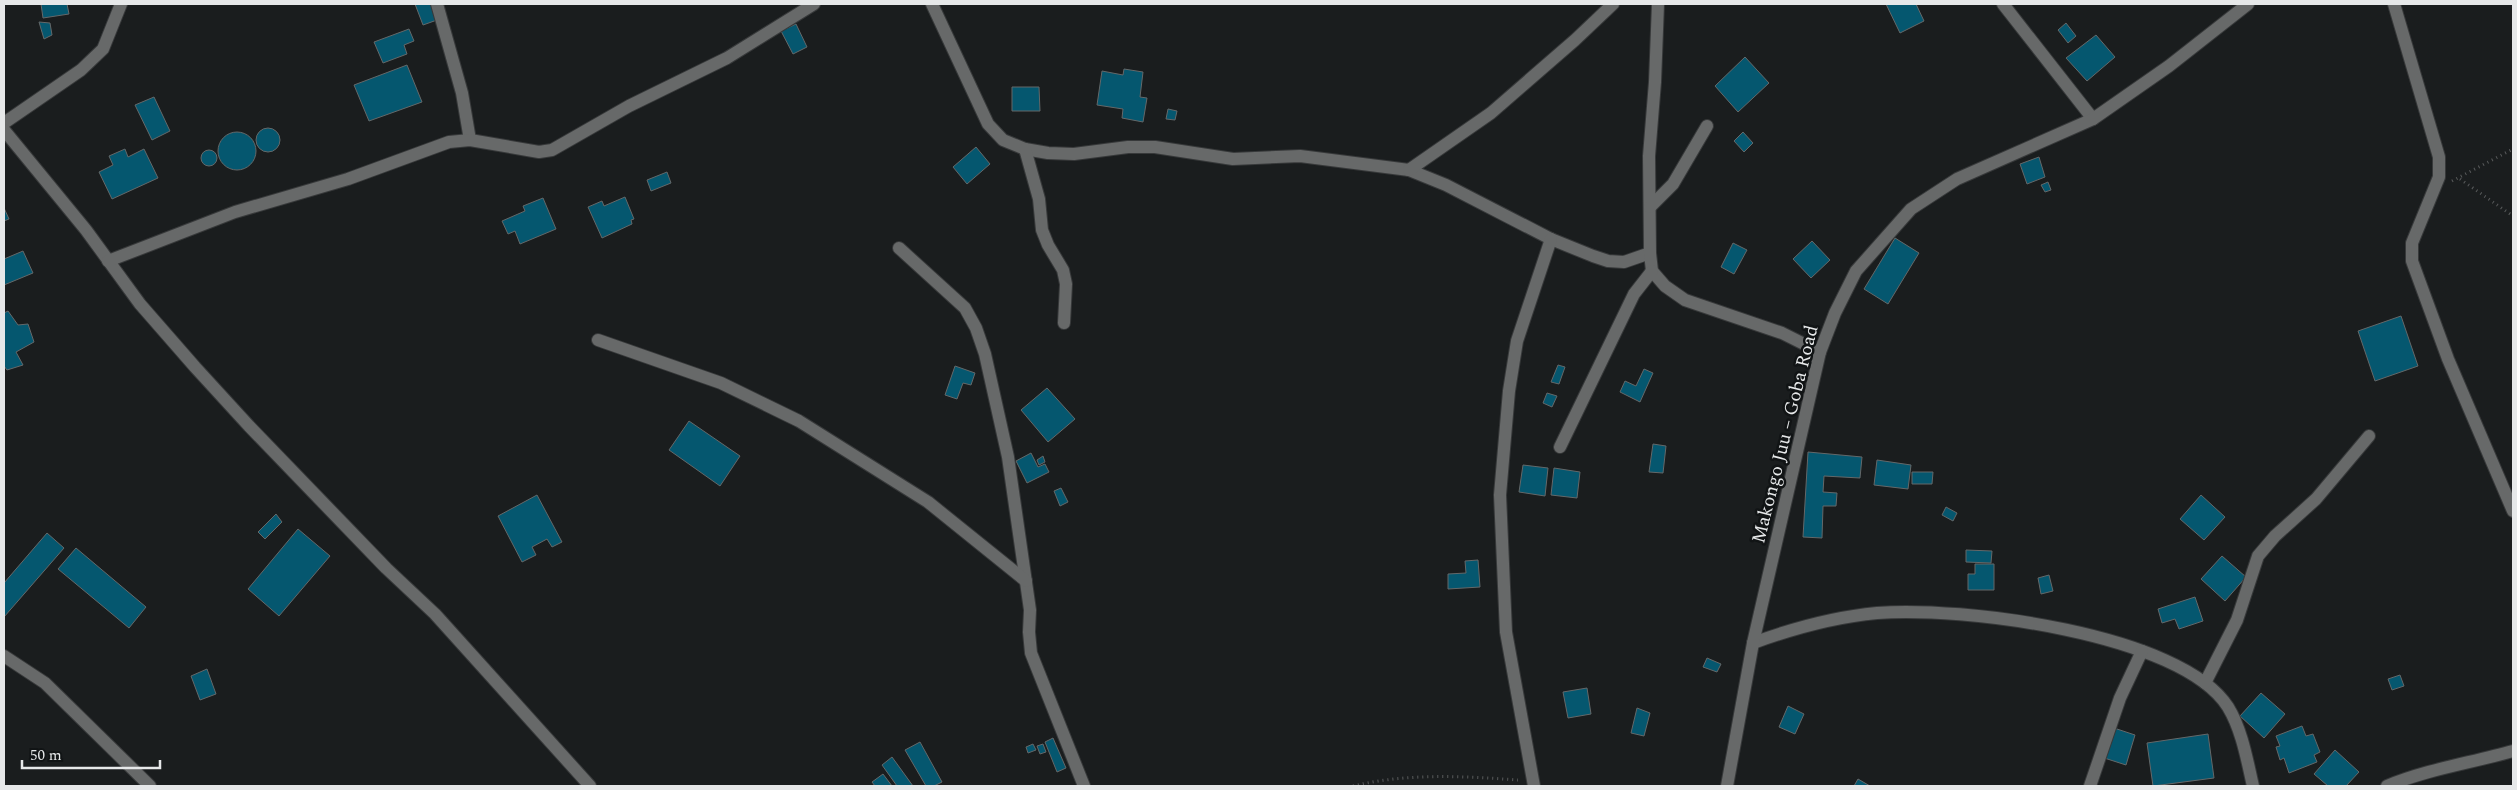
<svg xmlns="http://www.w3.org/2000/svg" width="2517" height="790" font-family="Spectral,serif">
  <rect width="100%" height="100%" fill="#1a1d1e"/>
  <g fill="#05576f" stroke="#646869">
    <polygon points="41,4 67,4 69,14 43,18"/>
    <polygon points="415,4 431,4 437,20 423,25"/>
    <polygon points="1886,4 1916,4 1924,21 1900,33"/>
    <polygon points="39,22 50,23 52,35 44,39"/>
    <polygon points="2066,23 2076,36 2068,43 2058,30"/>
    <polygon points="796,24 807,47 793,54 781,31"/>
    <polygon points="409,29 414,41 404,45 407,54 383,63 374,42"/>
    <polygon points="2096,35 2115,57 2087,81 2066,58"/>
    <polygon points="1745,57 1769,83 1738,112 1715,86"/>
    <polygon points="407,65 422,102 369,121 354,85"/>
    <polygon points="1124,69 1143,72 1140,97 1147,98 1143,122 1122,118 1123,109 1097,105 1102,71 1123,75"/>
    <polygon points="1012,87 1039,87 1040,111 1012,111"/>
    <polygon points="154,97 170,131 152,140 135,105"/>
    <polygon points="1168,109 1177,111 1175,120 1166,119"/>
    <circle cx="268" cy="140" r="12"/>
    <circle cx="237" cy="151" r="19"/>
    <polygon points="1743,132 1753,143 1744,152 1734,141"/>
    <polygon points="976,147 990,164 967,184 953,167"/>
    <polygon points="125,149 128,157 144,149 158,178 112,199 99,172 113,165 109,156"/>
    <circle cx="209" cy="158" r="8"/>
    <polygon points="2039,157 2045,177 2027,184 2020,164"/>
    <polygon points="667,172 671,183 651,191 647,180"/>
    <polygon points="2048,182 2051,190 2045,192 2041,185"/>
    <polygon points="625,197 634,219 631,220 632,224 602,238 588,207 602,201 604,206"/>
    <polygon points="543,198 556,229 520,244 515,231 508,234 502,221 525,211 523,206"/>
    <polygon points="4,208 9,219 4,221"/>
    <polygon points="1895,238 1919,253 1888,304 1864,289"/>
    <polygon points="1812,241 1830,260 1811,278 1793,259"/>
    <polygon points="1733,243 1747,250 1734,274 1721,267"/>
    <polygon points="23,251 33,273 4,285 4,259"/>
    <polygon points="8,311 18,325 28,324 34,342 16,352 23,365 7,370 4,366 4,313"/>
    <polygon points="2401,316 2418,366 2375,381 2358,331"/>
    <polygon points="1558,365 1565,367 1559,384 1551,382"/>
    <polygon points="955,366 975,373 971,385 963,383 957,399 945,395"/>
    <polygon points="1644,369 1653,373 1640,402 1620,392 1625,381 1636,386"/>
    <polygon points="1047,388 1075,419 1048,442 1021,410"/>
    <polygon points="1547,393 1557,396 1552,407 1543,403"/>
    <polygon points="689,421 740,456 720,486 669,450"/>
    <polygon points="1653,444 1666,446 1663,473 1649,472"/>
    <polygon points="1808,452 1862,457 1860,478 1824,476 1823,492 1837,493 1836,506 1823,506 1822,538 1803,537"/>
    <polygon points="1031,453 1038,467 1045,464 1049,472 1027,483 1016,461"/>
    <polygon points="1043,456 1045,462 1039,465 1037,460"/>
    <polygon points="1877,460 1911,465 1908,489 1874,485"/>
    <polygon points="1523,465 1548,468 1545,496 1519,492"/>
    <polygon points="1554,468 1580,472 1577,498 1551,495"/>
    <polygon points="1912,472 1933,472 1932,484 1912,484"/>
    <polygon points="1061,488 1068,502 1060,506 1054,491"/>
    <polygon points="537,495 562,542 552,547 547,539 532,547 536,555 522,562 498,516"/>
    <polygon points="2201,495 2225,517 2204,540 2180,519"/>
    <polygon points="1946,507 1957,513 1953,521 1942,515"/>
    <polygon points="276,514 282,522 265,539 258,532"/>
    <polygon points="298,529 330,556 279,616 248,589"/>
    <polygon points="47,533 64,548 4,617 4,583"/>
    <polygon points="76,548 146,607 129,628 58,569"/>
    <polygon points="1966,550 1992,551 1991,563 1966,562"/>
    <polygon points="2222,556 2246,577 2225,601 2201,579"/>
    <polygon points="1478,560 1480,587 1448,589 1448,574 1466,573 1465,561"/>
    <polygon points="1975,564 1994,564 1994,590 1968,590 1968,574 1975,574"/>
    <polygon points="2049,575 2053,591 2041,594 2038,578"/>
    <polygon points="2195,597 2203,621 2179,629 2175,619 2162,623 2158,609"/>
    <polygon points="1707,658 1721,664 1717,672 1703,667"/>
    <polygon points="207,669 216,694 200,700 191,676"/>
    <polygon points="2400,675 2404,686 2392,690 2388,679"/>
    <polygon points="1587,688 1591,714 1568,718 1563,692"/>
    <polygon points="2261,693 2285,714 2264,738 2240,716"/>
    <polygon points="1788,706 1804,714 1795,734 1779,727"/>
    <polygon points="1637,708 1650,713 1644,736 1631,733"/>
    <polygon points="2105,725 2135,735 2126,765 2095,755"/>
    <polygon points="2302,726 2306,736 2313,734 2320,752 2314,755 2317,762 2289,773 2284,758 2280,760 2276,747 2280,746 2276,736"/>
    <polygon points="2208,734 2214,778 2153,786 2147,743"/>
    <polygon points="1053,738 1066,768 1057,772 1045,742"/>
    <polygon points="920,742 942,782 934,786 926,786 905,750"/>
    <polygon points="1033,744 1036,750 1028,753 1026,747"/>
    <polygon points="1043,744 1046,752 1040,754 1037,746"/>
    <polygon points="2335,750 2359,772 2346,786 2328,786 2314,774"/>
    <polygon points="892,757 913,786 897,786 882,765"/>
    <polygon points="883,774 892,786 875,786 872,782"/>
    <polygon points="1858,779 1870,786 1854,786"/>
  </g>
  <g fill="none" stroke-linecap="round" stroke-linejoin="round">
    <g stroke="#37393a" stroke-width="14">
      <g id="minor">
        <polyline points="437,4 462,93 470,140"/>
        <polyline points="932,4 988,124 1003,140 1025,149 1048,153 1074,154 1128,147 1155,147 1233,159 1300,156 1409,170 1446,185 1551,239 1593,256 1608,261 1624,262 1650,253"/>
        <polyline points="1658,4 1655,82 1649,156 1650,253 1652,271 1665,286 1685,300 1782,333 1820,352"/>
        <polyline points="2003,4 2093,119"/>
        <polyline points="2394,4 2439,157 2439,177 2412,243 2412,261 2448,359 2513,511"/>
        <polyline points="4,123 81,70 103,49 121,4"/>
        <polyline points="4,130 86,230 140,304 195,367 249,426 386,568 435,614 590,786"/>
        <polyline points="1025,149 1039,199 1042,230 1048,245 1063,270 1066,284 1064,323"/>
        <polyline points="1409,170 1491,113 1575,40 1613,4"/>
        <polyline points="1650,207 1673,184 1707,126"/>
        <polyline points="899,248 965,308 976,328 985,354 1008,457 1030,610 1029,632 1031,653 1084,786"/>
        <polyline points="108,261 235,212 348,179 449,142 470,140 539,152 552,150 629,106 727,58 814,4"/>
        <polyline points="598,340 721,383 799,421 928,502 1026,581"/>
        <polyline points="1560,447 1634,294 1652,271"/>
        <path d="M1753,643C1794,628 1834,617 1877,613C1959,606 2181,633 2228,707C2242,730 2247,760 2253,786"/>
        <polyline points="4,656 45,683 150,786"/>
        <polyline points="2205,683 2237,620 2258,556 2275,536 2316,499 2369,436"/>
        <polyline points="1534,786 1506,632 1500,495 1509,391 1517,341 1551,239"/>
        <polyline points="1727,786 1753,643 1820,352 1835,313 1856,271 1911,209 1957,179 2093,119 2169,66 2248,4"/>
        <polyline points="2090,786 2120,698 2142,651"/>
        <path d="M2387,786C2428,769 2471,763 2513,751"/>
      </g>
    </g>
    <g stroke="#595b5c" stroke-width="3" stroke-dasharray="1 4" stroke-linecap="butt">
      <polyline points="2460,179 2513,216"/>
      <polyline points="2452,181 2513,149"/>
      <path d="M1353,786C1407,773 1462,776 1518,780"/>
    </g>
    <use href="#minor" stroke="#676969" stroke-width="12"/>
  </g>
  <g text-anchor="middle" stroke-width="5" stroke-linejoin="round" paint-order="stroke">
    <g font-size="19" fill="#e6e8e9" stroke="#111415">
      <text transform="translate(1784 434) rotate(-76)" y="7">Makongo Juu – Goba Road</text>
    </g>
  </g>
  <rect width="2517" height="790" fill="none" stroke="#e6e8e9" stroke-width="10"/>
  <path d="M22 760v8h138v-8" fill="none" stroke="#e6e8e9" stroke-width="2.5"/>
  <text x="30" y="760" font-size="15" fill="#e6e8e9" stroke="#111415" stroke-width="4" paint-order="stroke">50 m</text>
</svg>
